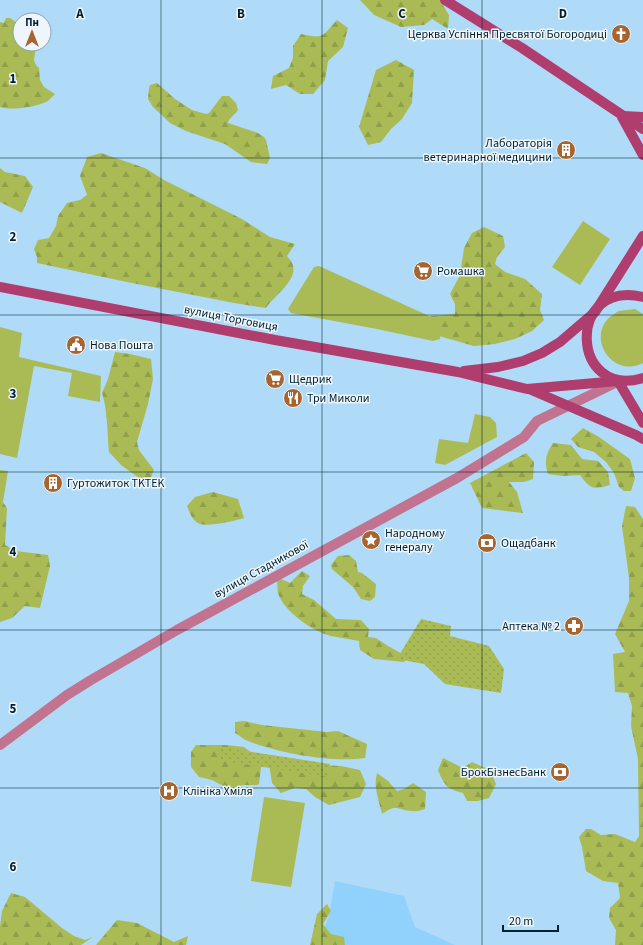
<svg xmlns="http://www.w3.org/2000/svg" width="643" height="945" font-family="'Source Sans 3',sans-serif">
  <defs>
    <pattern id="forest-firs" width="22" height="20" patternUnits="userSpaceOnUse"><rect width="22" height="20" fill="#ab5"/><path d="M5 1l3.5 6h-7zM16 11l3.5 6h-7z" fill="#90a04a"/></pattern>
    <pattern id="park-dots" width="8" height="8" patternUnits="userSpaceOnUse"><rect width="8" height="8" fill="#ab5"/><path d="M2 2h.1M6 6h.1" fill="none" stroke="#90a04a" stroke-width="1.8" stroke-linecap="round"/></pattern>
  </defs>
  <rect width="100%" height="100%" fill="#afdbf8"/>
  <polygon fill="#91d2fd" points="335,881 404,896 415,927 455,945 318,945 329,916"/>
  <g fill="#ab5">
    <polygon points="583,221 610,239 580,285 552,267"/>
    <polygon points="319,266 438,320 441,330 440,339 433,341 377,329 291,313 288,309 314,267"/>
    <path d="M635,309L643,314V363C613,379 585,337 611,316C614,315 616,312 619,311C624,310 630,310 635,309Z"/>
    <polygon points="0,327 22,333 19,357 101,376 100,402 68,396 72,373 34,366 17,458 0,454"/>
    <polygon points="475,414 490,417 496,423 497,437 445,465 435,463 439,439 468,443"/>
    <polygon points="0,470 8,471 0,521"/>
    <polygon points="264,797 305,803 291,887 251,881"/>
  </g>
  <g fill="url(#forest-firs)">
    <polygon points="360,0 440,0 449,15 448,29 432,19 424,25 401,27 374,15"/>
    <path d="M6,18H10L20,25V44H34L36,47L34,60L36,65L39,68L40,80L44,87L55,94C53,96 50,99 48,101C37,107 11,111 0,107V22L4,23Z"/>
    <path d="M337,20L348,28L343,47L328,61L325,80L313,94H300L286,85L271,89L273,76L289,68L293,58V46L301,34C325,39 321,37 337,20Z"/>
    <polygon points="396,60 414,70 412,103 402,119 391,129 381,142 368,145 359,127 376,70"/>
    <polygon points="157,83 175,99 192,110 206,114 209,113 222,96 229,96 236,103 238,110 229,120 228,123 258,133 264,137 266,140 270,158 267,164 251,162 225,144 186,131 170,123 153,107 148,99 149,88 150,85"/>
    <path d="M101,153L145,168L164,180L242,219L270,237L295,244L287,256C289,258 291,261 292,263C300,279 274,296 266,308L234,303L127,282L37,263V257L34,249L38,240L49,238L56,226L58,216L67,203L80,200L87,195L80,176L87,157Z"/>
    <polygon points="0,168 5,172 25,176 33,187 22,213 0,202"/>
    <polygon points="484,227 503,236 505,247 497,257 495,264 505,272 525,279 542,294 540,310 544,320 532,331 515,339 495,344 474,346 439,336 430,325 430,316 455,314 455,304 450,294 460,275 464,248 472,233"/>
    <path d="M115,352L130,354L151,359L153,379L148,404L137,442L139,450L154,470L151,477L139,478L121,465L109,452C107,433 108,412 102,393L108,379Z"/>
    <polygon points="583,428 599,437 630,459 635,478 631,491 624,491 619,487 614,473 606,462 594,452 578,447 571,439"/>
    <path d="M553,443L571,445L582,459L598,461L608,472L610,485C593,490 590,489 580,475L563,476L548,474C544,460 546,454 553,443Z"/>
    <polygon points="526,453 534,462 533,479 524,482 509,482 517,492 523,513 482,508 470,483"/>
    <path d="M213,492L238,499L244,518C235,521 208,527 200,524C192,521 190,513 187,506L195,497Z"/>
    <polygon points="0,498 7,508 5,545 16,551 48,555 50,566 40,608 25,606 12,618 0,622"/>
    <polygon points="626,506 635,507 643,519 643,945 615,945 616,930 609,918 610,908 620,898 618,883 603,881 586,871 582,847 579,837 586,829 591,829 601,835 615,834 635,842 639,836 638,759 631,726 632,706 628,693 615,692 613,654 625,652 615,634 629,601 629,578 622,526"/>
    <polygon points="349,555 356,561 358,572 362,573 376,584 375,597 370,601 361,599 353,587 332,569 331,565 338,556"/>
    <path d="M302,571L310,576L303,586L302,594L314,600L336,619L361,620L369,629L368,637L376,638L388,646L408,657L404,662L374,659L360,650L359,641C350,639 340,638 331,636C314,632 283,611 278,593C277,590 278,585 277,581L281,579L290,583Z"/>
    <path d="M244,721L262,725L327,732L338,731L367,744L365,758C332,763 279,753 248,741C243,739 239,735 235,733V722Z"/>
    <polygon points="196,745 226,745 244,747 257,757 261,767 259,784 257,785 243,785 229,789 212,780 199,777 191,767 191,752"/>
    <polygon points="268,758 322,765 341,766 360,770 366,784 360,797 329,805 315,797 306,789 295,788 281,793 272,783"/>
    <path d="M443,758L463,768L472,762L490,770L496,784L489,798L478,801H467L463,793C447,789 444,785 438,770Z"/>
    <path d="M377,773L388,781L397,791L404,789L413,783L426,792L425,809C421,810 416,812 412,811C397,810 397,803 382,814C379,800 373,787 377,773Z"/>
    <polygon points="11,893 25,897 62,928 74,936 85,940 93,937 81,945 0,945 0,926 2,911"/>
    <polygon points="327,904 331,911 323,924 331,934 344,937 345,945 310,945 317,914"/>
    <polygon points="117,920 137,923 174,942 188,936 186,945 96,945"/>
  </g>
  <g fill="url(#park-dots)">
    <polygon points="421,619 451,626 450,636 489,646 504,669 501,693 445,684 424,664 397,659"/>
    <polygon points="220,747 330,764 328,777 218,760"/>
  </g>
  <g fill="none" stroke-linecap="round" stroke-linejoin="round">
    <polyline stroke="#c1738f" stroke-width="10" points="0,745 67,695 91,680 177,630 457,478 524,437 537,421 617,382"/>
    <g stroke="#af3d6d" stroke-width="10">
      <polyline points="445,0 522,48 643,129"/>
      <polyline points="623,116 643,117"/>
      <polyline points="622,117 643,155"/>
      <polyline points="0,287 275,340 458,372 527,389 618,381"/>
      <path d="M643,297C565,279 571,400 643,378"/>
      <polyline points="464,371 498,367 523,361 542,353 560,342 595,312 643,236"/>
      <polyline points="618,381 643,423"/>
      <polyline points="529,389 636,435 643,439"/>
    </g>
  </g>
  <path fill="none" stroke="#002031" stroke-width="1" stroke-opacity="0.55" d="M161,0V945M322,0V945M482,0V945M0,158H643M0,315H643M0,472H643M0,630H643M0,788H643"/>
  <defs>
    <g id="church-disc" transform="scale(1)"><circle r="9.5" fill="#a66530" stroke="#eff6fb"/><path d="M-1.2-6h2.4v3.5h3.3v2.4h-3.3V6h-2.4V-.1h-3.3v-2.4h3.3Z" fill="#fff"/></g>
    <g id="building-disc" transform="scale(1)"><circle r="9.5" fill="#a66530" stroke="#eff6fb"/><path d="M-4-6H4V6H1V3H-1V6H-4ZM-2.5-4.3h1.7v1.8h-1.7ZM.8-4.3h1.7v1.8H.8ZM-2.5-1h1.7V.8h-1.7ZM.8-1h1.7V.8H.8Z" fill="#fff"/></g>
    <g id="supermarket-disc" transform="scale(1)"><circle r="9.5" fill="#a66530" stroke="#eff6fb"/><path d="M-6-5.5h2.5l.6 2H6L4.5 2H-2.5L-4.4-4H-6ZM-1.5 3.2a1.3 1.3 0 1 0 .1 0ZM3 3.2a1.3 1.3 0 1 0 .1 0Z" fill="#fff"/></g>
    <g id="civic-disc" transform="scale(1)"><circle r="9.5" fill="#a66530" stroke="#eff6fb"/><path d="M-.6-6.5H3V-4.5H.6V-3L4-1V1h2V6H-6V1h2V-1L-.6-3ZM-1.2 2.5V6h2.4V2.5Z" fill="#fff"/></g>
    <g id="restaurant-disc" transform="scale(1)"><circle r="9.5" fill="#a66530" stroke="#eff6fb"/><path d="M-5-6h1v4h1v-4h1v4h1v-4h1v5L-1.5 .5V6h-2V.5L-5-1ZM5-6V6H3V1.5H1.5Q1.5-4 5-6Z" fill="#fff"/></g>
    <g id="sight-disc" transform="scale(1)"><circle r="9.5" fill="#a66530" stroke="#eff6fb"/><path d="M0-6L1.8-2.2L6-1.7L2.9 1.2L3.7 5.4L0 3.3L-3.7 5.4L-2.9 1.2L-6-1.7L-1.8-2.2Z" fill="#fff"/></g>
    <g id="bank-disc" transform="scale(1)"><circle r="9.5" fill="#a66530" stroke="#eff6fb"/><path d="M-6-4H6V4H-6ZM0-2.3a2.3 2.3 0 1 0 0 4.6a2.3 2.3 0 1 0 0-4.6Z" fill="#fff"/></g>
    <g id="pharmacy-disc" transform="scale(1)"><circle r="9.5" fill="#a66530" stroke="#eff6fb"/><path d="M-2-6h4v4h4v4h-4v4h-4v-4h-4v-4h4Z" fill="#fff"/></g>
    <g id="hospital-disc" transform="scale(1)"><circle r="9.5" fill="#a66530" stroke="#eff6fb"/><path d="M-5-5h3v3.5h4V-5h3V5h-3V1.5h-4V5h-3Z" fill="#fff"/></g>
  </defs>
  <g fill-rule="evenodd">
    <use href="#church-disc" x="621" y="34"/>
    <use href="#building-disc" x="566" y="150"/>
    <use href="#supermarket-disc" x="423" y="271"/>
    <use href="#civic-disc" x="76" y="345"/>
    <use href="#supermarket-disc" x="275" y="379"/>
    <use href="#restaurant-disc" x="293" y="398"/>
    <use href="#building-disc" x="53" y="483"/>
    <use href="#sight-disc" x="371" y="540"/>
    <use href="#bank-disc" x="487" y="543"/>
    <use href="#pharmacy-disc" x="574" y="626"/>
    <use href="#bank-disc" x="560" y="772"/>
    <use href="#hospital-disc" x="169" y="791"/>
  </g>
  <g text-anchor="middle" stroke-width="3" stroke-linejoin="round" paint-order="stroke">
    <g font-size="12" fill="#002031" stroke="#eff6fb" text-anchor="start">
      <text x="607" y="38" text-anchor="end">Церква Успіння Пресвятої Богородиці</text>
      <text x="552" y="147" text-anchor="end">Лабораторія<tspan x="552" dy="14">ветеринарної медицини</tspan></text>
      <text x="437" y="275">Ромашка</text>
      <text x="90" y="349">Нова Пошта</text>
      <text x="289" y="383">Щедрик</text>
      <text x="307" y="402">Три Миколи</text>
      <text x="67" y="487">Гуртожиток TKTEK</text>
      <text x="385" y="537">Народному<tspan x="385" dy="14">генералу</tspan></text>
      <text x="501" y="547">Ощадбанк</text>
      <text x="560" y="630" text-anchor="end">Аптека № 2</text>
      <text x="546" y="776" text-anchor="end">БрокБізнесБанк</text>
      <text x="183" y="795">Клініка Хміля</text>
    </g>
    <g font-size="12" fill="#002031" stroke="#eff6fb">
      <text transform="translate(231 318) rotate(11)" y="4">вулиця Торговиця</text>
      <text transform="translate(261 569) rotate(-29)" y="4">вулиця Стадникової</text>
    </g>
  </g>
  <g font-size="13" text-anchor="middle" font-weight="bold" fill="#002031" stroke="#eff6fb" stroke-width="3" stroke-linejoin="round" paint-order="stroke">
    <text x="80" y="18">A</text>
    <text x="241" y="18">B</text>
    <text x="402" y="18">C</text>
    <text x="563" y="18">D</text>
    <text x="13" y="83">1</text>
    <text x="13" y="241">2</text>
    <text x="13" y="398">3</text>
    <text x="13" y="556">4</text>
    <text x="13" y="713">5</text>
    <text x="13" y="871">6</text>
  </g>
  <g transform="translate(32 32)"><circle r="19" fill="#eff6fb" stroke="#8fa0aa"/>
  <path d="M0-3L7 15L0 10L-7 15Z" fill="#a66530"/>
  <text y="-6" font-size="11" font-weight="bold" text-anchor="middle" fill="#002031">Пн</text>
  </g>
  <path d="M503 925v6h55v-6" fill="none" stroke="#002031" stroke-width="2"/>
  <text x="509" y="925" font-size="12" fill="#002031" stroke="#eff6fb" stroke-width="3" paint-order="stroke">20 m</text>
</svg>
